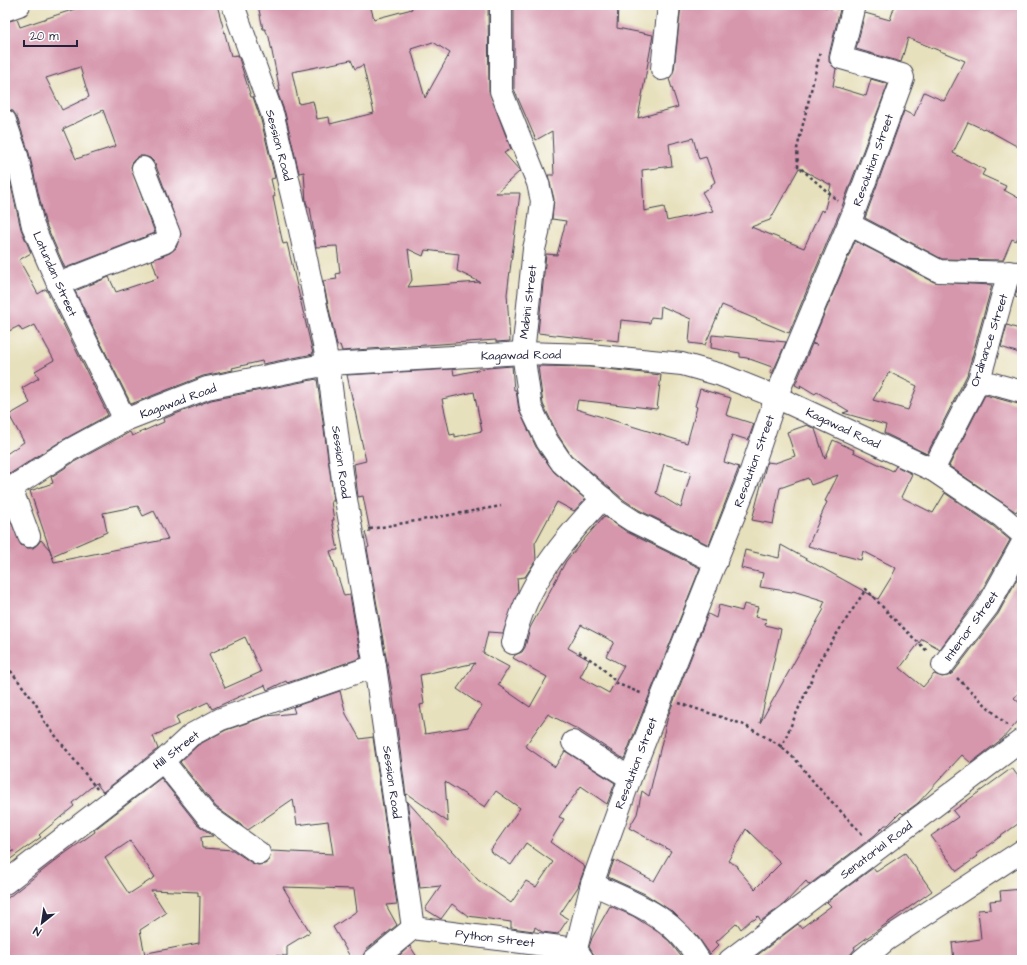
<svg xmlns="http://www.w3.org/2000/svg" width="1027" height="965" font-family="'Architects Daughter',sans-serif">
  <rect width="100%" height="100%" fill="#fff"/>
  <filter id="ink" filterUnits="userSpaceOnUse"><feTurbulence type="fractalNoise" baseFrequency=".025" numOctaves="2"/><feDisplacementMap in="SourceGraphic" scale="8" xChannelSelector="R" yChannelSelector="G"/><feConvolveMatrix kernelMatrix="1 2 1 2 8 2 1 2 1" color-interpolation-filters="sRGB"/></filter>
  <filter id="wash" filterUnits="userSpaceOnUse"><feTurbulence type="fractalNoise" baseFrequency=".012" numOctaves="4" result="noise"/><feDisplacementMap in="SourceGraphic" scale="16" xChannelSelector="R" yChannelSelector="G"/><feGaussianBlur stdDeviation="0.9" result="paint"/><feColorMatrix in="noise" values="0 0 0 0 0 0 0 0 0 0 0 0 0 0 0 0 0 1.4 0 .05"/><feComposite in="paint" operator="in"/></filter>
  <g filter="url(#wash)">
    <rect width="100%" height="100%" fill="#e7e0bc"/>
    <g id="blocks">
      <g fill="#d696ac" fill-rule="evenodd">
        <path d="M87,5H125L126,10L150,5H217L231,56L238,55L251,97H253L261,120L275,178L271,179L275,196L273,197L279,226L283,244L287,243L313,354L263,364L262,361L232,368L233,370L203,376L131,404L75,291L109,277L116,292L158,278L152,260L170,253L176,248L181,234L155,163L150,158L144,156H139L133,161L131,167L155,233L65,268L45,222L29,153L17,117L13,111L5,109V22L17,19L20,27ZM80,67L89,97L62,110L46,78ZM103,110L116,146L76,159L63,129Z"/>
        <path d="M258,5H370L374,19L412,9L411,5L488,6L489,91L511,149L504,153L520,171L496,193H520L507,294L510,341L496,342V340L342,351L340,345L337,346L323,281L337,279L336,274L340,273L337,246L316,247L310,207H308L306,202L304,172L299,173L285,113L277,91H280L269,37L265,29H263ZM433,42L450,53L425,98L411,49ZM351,60L355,69L363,65L374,113L330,124L329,117L317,119L313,101L299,104L292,72ZM408,249L423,256L425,250L459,254L457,271L480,282L408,287L412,280Z"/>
        <path d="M514,5H618L617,28L653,35L638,118L678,107L669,79L674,70L681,5H813L838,9L839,5H841L829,55V62L836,69L833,86L866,96L871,79L888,84L841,209L789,333L722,305L705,345L689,343L691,319L661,306L660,318L651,317L650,323L621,320L619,341L600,339L599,340L538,333L546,254L557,255L566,221L552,219L554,199L548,175H554L552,131L536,140L514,89ZM693,138L699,159L706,157L715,182L711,185L712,187L702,192L713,211L667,221L664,207L644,211L642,170L672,166L669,144ZM799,168L831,185L824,212L821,210L804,248L751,227L770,220Z"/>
        <polygon points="895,5 1022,5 1022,149 984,128 983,129 968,122 953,153 985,170 982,175 1006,186 1004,190 1022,200 1022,229 1016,241 1012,239 1003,260 942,259 865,218 904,111 914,116 924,92 944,101 965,61 908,38 901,62 856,49 865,13 890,20"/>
        <polygon points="5,160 21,229 31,253 19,260 38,294 46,289 108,415 61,441 5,477 5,455 24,442 9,415 30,403 22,388 39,378 35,371 54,360 35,325 22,331 19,326 5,333"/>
        <path d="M855,241L934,282L992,285L967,375L927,454L884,433L886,425L843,413L849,411L817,392L815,394L800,385L801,388L795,385L812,344L817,345L812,343ZM889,372L917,386L908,410L873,400Z"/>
        <polygon points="1018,285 1022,285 1022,299 1015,297"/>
        <polygon points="1007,325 1022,330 1022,354 1001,347"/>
        <polygon points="712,335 786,342 772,374 770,373 772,367 747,358 740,357 740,353 711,348"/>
        <path d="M512,366L514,390H516L519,410L536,447L554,472L585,499L574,511L557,502L535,543L536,560L525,577L517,578L518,592L503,633L488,632L483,653L509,667L498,685L530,707L547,677L513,658L515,655L522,652L525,647L530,628L566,561L604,516L627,532L700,568L624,759L579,730L548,714L525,746L555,767L565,751L615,783L607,804L581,786L559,817L564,819L550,842L585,867L578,887L560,914L568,919L558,934L542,932L535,927L534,931L511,928V922L468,916L452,904L441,919L425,909L441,886L420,888L407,801L478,880L511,903L526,881L536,887L553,862L526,843L511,865L490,851L520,808L496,791L485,807L445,782L448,822L407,794L406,795L393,697L367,548L369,547L365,532L370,531L363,496L358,497L354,464L366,461L347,375L453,369L454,375L487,368ZM474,392L482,431L455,437V434L450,435L442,399ZM581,625L614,642L606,656L624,666L609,693L580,677L589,660L568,648ZM475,663L457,689L482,706L468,727L425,734L420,705L424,704L420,675Z"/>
        <path d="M538,366L589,367L661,375L657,409L578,400L576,409L687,443L697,407L695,406L700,389L731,398L726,415L754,424L748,440L732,435L724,462L739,467L709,545L639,510L624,500L571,455L558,435L543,404ZM664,464L691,472L681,508L656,493Z"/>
        <path d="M317,379L334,501H331L334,520H332L338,550L330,551L344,596L350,595L361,658L287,683L286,681L267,690L265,685L212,709L208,702L176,717L179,724L153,736L158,749L155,751L103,792L96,783L72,803L74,806L39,835L41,837L5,863V508L21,545L27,548H33L38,544L41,540L50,550L54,562L168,539L154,511L143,516L138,506L103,513L107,532L52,556L30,491L53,483L51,477L74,462L130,432L132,436L164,422L163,419L211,400ZM245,637L261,672L225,688L209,654Z"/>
        <polygon points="985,395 1022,405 1022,504 1016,512 949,466"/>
        <path d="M807,425L815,429L825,459L833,440L854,450L853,452L893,471L896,466L912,474L901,497L933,513L945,493L993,526L1010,540L977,599L940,649L922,639L900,668L923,687L934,674L942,677L948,676L953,673L998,614L1022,570V689L1014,698L1022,705V717L1002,739L971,763L962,755L918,803L903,814L901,812L888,825H885L875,835L809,885L806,881L784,904L761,921L758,916L754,920L752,919L741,929L737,923L716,942L719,945L710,954L698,937L673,912L645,894L608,877L614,860L654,881L671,851L629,828L637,814L642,791L649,796L668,716L708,614L716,618L719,605L742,611L744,604L758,607L755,617L766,619L765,625L781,629L760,723L824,609L822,608L825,601L793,591L792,592L760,587L763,573L741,568L745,550L779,558L781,545L878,599L892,576L896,568L863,551L861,560L808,546L827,502L825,501L838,475L811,485L808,478L780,488L773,524L752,520L767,462L775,463L795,456L787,432ZM746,829L781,863L755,889L737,868L738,866L728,861Z"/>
        <path d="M340,691L346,714L360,739L373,737L397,904L386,905L397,925L366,950L362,958L352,960L333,927L357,911L354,889L283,887L310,932L287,946V956L263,955L266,960H148L147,953L199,943L200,896H198V892L151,890L166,913L140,930L146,960H5V900L64,854L95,832L94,830L161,778L197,824L213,836L201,837L202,848L233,850L252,863L258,865L265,864L269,861L271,851L333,854L328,821L297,825L293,799L248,830L216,807L180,762L198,745L226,730L267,716L295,713L293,707ZM130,841L155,877L129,894L105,858Z"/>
        <polygon points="1012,768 1022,782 1022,821 976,854 978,856 957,871 931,836 958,817 953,811"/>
        <polygon points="905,853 932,891 854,947 855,949 846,960 751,960 798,924 801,928 831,906 827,902 873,868 876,872"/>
        <polygon points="1022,889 1022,960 954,960 952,943 981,939 978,910 991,909 990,901 1001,900 1000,891"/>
        <polygon points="610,906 633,916 658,932 669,941 684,960 597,960 589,947 592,938"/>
        <polygon points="410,946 419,960 394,960"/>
      </g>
    </g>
  </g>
  <g filter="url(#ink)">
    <use href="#blocks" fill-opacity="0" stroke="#403e4e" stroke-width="1"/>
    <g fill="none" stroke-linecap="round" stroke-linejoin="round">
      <g stroke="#403e4e" stroke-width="24">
        <g id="minor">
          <polyline points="233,5 273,116 299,225 328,364 344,488 375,666 413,928"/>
          <polyline points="501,5 501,91 538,183 542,201 538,233 534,249 523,353 531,408 547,441 562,463 616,510 633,521 716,562"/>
          <polyline points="5,10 19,5"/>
          <polyline points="662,69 669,5"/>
          <polyline points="5,121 17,156 33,226 58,284 125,420"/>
          <polyline points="849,224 939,271 1022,273"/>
          <polyline points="58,284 165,242 169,234 143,168"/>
          <polyline points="979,380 1022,392"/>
          <polyline points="933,470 979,380 1009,272"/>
          <polyline points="11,488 29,536"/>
          <polyline points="5,492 68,451 125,420 207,388 328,364 523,353 590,355 682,364 721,375 776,397 933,470 1001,516 1022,534"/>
          <path d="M513,643C525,585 563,540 603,498"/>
          <polyline points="943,665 988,606 1022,544"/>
          <polyline points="573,742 630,778"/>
          <polyline points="163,761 207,816 259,853"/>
          <polyline points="5,883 163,761 191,735 221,719 375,666"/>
          <path d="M592,884C637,904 673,916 699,960"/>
          <polyline points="413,928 576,949"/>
          <polyline points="374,960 413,928"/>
          <polyline points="583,960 576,949 592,884 630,778 749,477 776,397 853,214 903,78 902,75 841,58 854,5"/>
          <polyline points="730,960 1022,740"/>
          <polyline points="862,960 886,940 1022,851"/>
        </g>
      </g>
      <g stroke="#403e4e" stroke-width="2.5" stroke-dasharray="3 3" stroke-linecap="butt">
        <polyline points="820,53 797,149 798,166 838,201"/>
        <polyline points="370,529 501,506"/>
        <polyline points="579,652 599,665 618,684 643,694"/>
        <polyline points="7,666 36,704 44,721 97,789"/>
        <polyline points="957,678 1009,727"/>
        <polyline points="679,703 742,724 778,744 796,760 817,786 864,836"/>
        <polyline points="781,748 821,658 866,589 892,617 928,652"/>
        <polyline points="5,841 13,852"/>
      </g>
      <use href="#minor" stroke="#fff" stroke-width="22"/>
    </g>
  </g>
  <g text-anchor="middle" stroke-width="3" stroke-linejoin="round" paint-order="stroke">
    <g font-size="12" fill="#22223b" stroke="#fff">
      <text transform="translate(279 145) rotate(75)" y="4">Session Road</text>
      <text transform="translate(873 160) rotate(-70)" y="4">Resolution Street</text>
      <text transform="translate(55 274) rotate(66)" y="4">Latundan Street</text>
      <text transform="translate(528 302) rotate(-83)" y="4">Mabini Street</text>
      <text transform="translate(989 340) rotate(-72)" y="4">Ordinance Street</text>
      <text transform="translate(521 355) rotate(-1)" y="4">Kagawad Road</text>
      <text transform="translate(178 401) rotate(-20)" y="4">Kagawad Road</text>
      <text transform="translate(843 428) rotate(25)" y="4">Kagawad Road</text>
      <text transform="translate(754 461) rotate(-70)" y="4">Resolution Street</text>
      <text transform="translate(341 462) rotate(82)" y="4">Session Road</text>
      <text transform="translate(971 626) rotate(-54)" y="4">Interior Street</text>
      <text transform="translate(176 750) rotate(-38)" y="4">Hill Street</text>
      <text transform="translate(636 763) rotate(-69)" y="4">Resolution Street</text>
      <text transform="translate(392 782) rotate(82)" y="4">Session Road</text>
      <text transform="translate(876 850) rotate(-37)" y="4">Senatorial Road</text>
      <text transform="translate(495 938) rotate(7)" y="4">Python Street</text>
    </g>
  </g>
  <rect width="1027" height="965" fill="none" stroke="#fff" stroke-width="20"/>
  <g transform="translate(42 923) rotate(210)" stroke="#ffffff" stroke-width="3" paint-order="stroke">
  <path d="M0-3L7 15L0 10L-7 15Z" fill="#22223b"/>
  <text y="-6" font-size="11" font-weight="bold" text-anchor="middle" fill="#22223b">N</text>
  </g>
  <path d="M24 40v6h53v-6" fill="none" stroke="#22223b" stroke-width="2"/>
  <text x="30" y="40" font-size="12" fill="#22223b" stroke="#ffffff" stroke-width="3" paint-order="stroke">20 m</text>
</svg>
